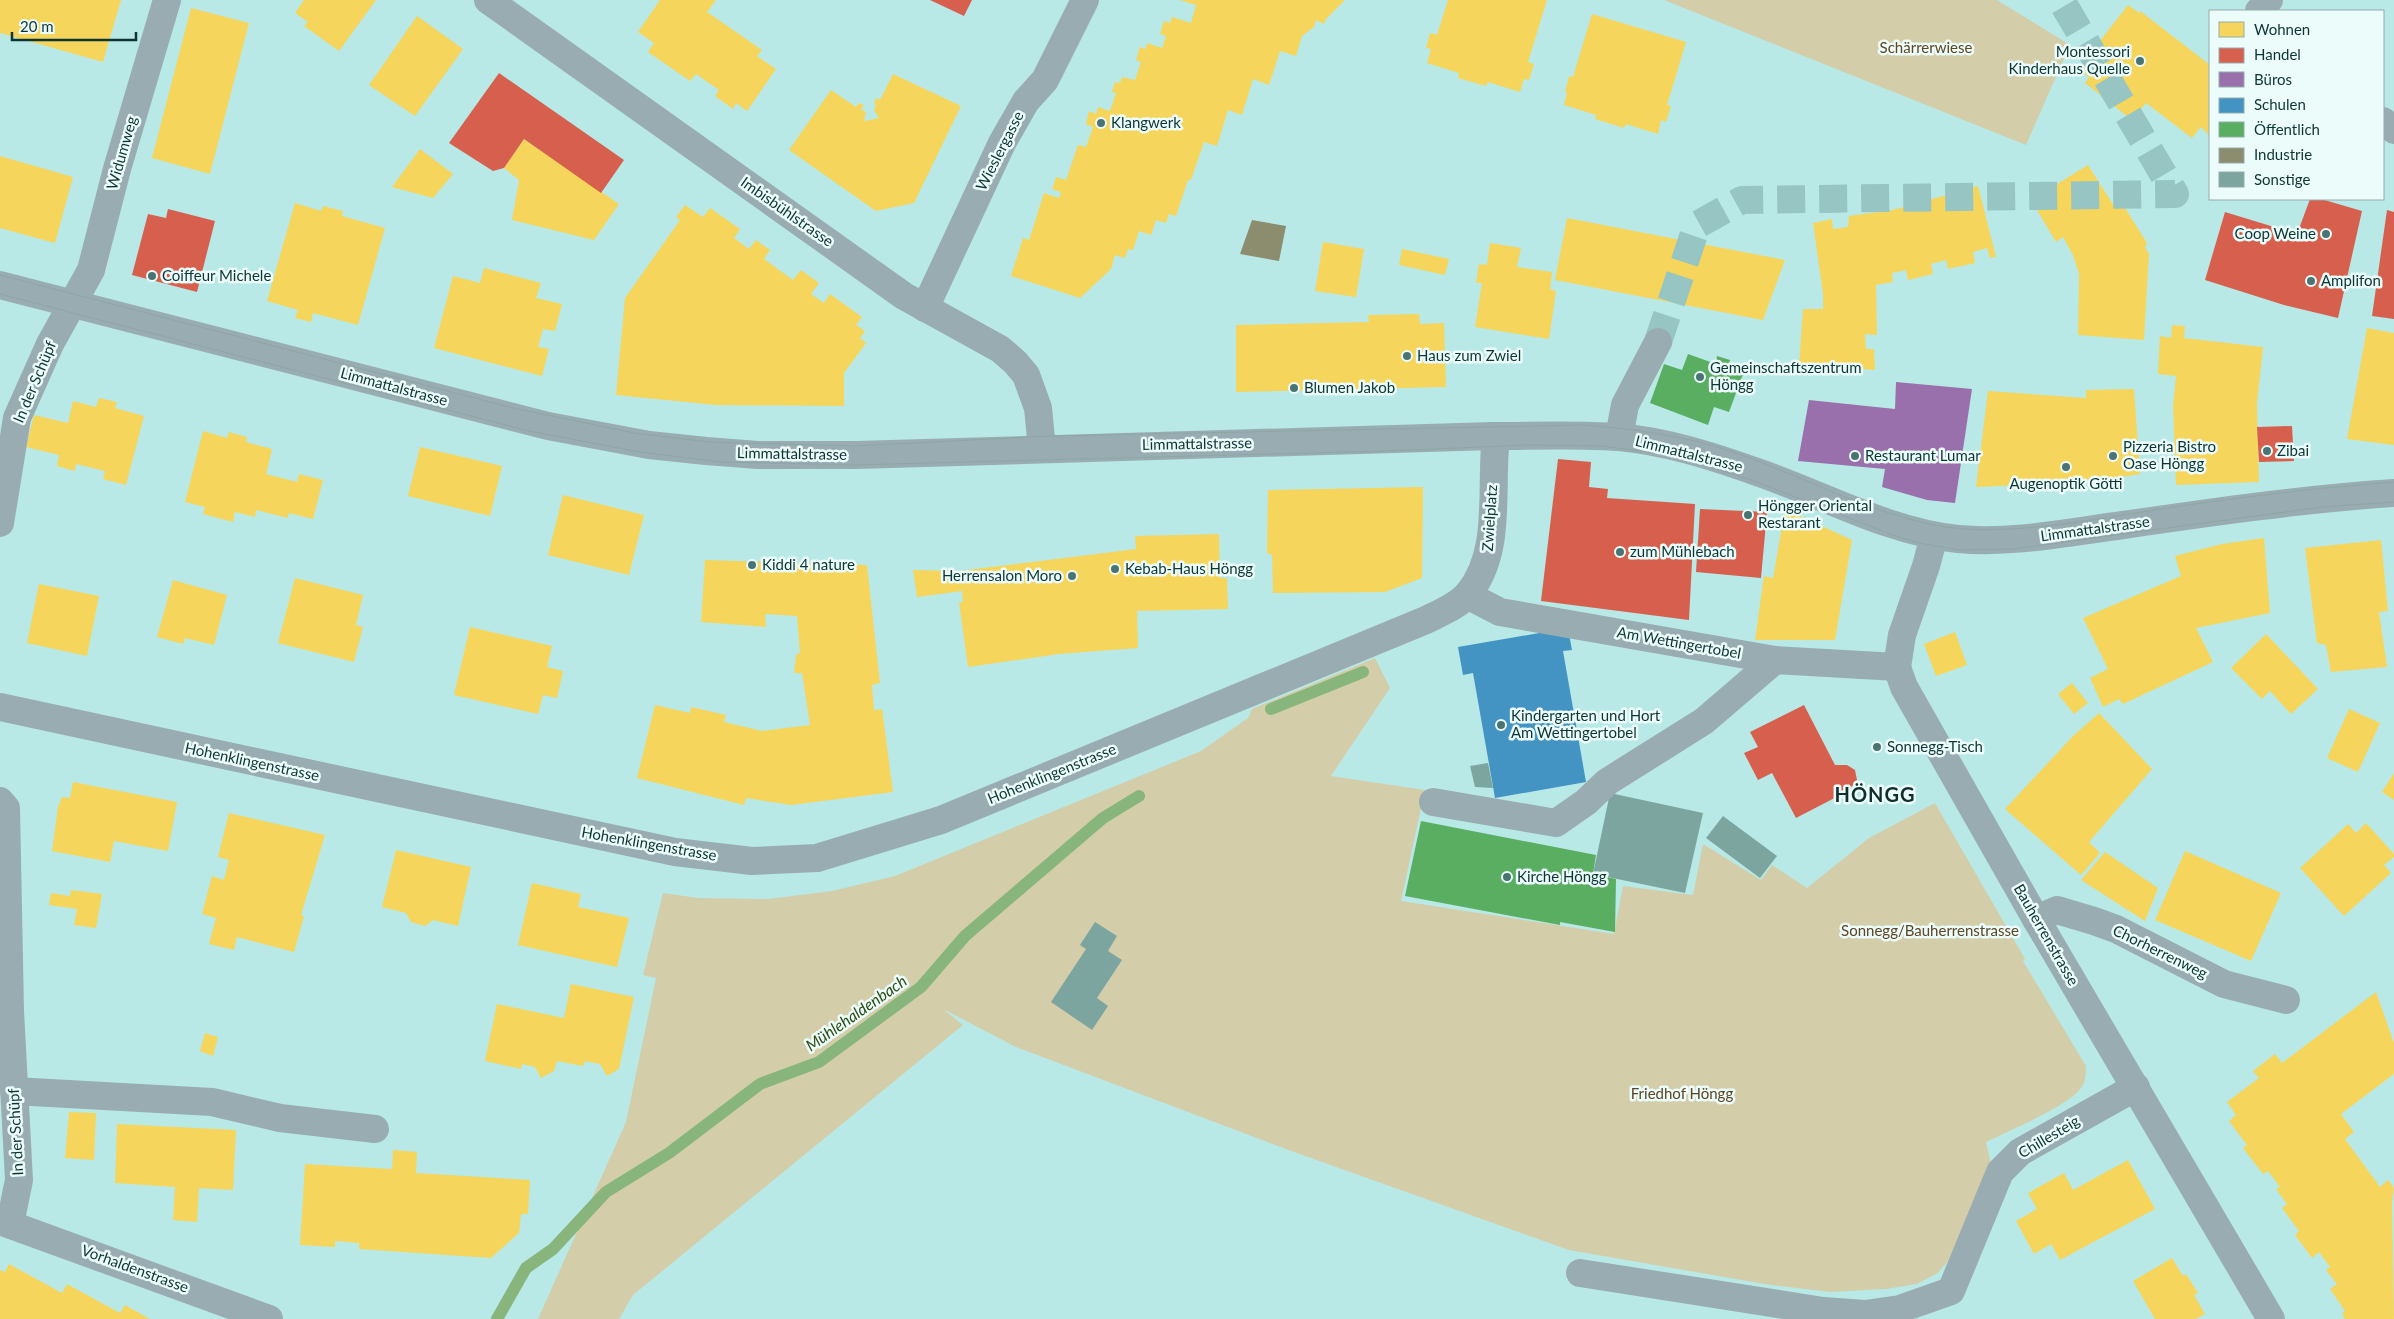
<svg xmlns="http://www.w3.org/2000/svg" width="2394" height="1319" font-family="Lato,sans-serif">
  <rect width="100%" height="100%" fill="#b8e9e7"/>
  <g fill="#d3cea9">
    <polygon points="1664,0 1997,0 2070,45 2026,145"/>
    <path d="M1375,658L1390,688L1331,776L1425,790L1401,901L1614,934L1623,886L1693,895L1703,844L1761,880L1772,865L1807,888L1869,838L1935,803L2025,959L2023,961L2086,1066C2086,1074 2086,1081 2081,1088C2067,1107 2008,1131 1986,1142L1991,1164L1948,1261L1938,1273L1917,1284L1886,1289L1831,1292L1764,1284L1569,1250L1294,1152L1016,1047L943,1009L963,1025L633,1295L619,1319H538L626,1122L656,978L643,975L663,893L698,898L768,899L832,891L895,876L1201,751L1248,718L1252,709Z"/>
  </g>
  <g fill="#f6d55c">
    <polygon points="0,0 121,0 103,62 0,33"/>
    <polygon points="304,0 376,0 339,51 304,26 308,22 295,13"/>
    <polygon points="660,0 716,0 707,12 762,50 757,56 776,69 747,111 736,103 733,109 715,96 719,90 696,74 690,81 648,52 654,43 638,32"/>
    <polygon points="1180,0 1345,0 1326,19 1324,24 1316,20 1314,27 1302,36 1296,56 1280,51 1269,85 1253,79 1242,115 1228,110 1217,146 1204,142 1191,180 1188,180 1176,216 1169,214 1166,223 1156,220 1151,235 1139,231 1133,250 1128,249 1125,258 1115,255 1111,269 1080,298 1011,276 1023,238 1029,240 1044,193 1059,198 1061,192 1052,189 1056,177 1066,180 1078,145 1086,147 1093,127 1086,124 1089,111 1096,114 1098,107 1110,111 1116,93 1112,92 1115,82 1120,83 1122,77 1135,80 1141,62 1136,60 1140,47 1146,49 1147,43 1162,48 1166,36 1160,34 1164,21 1170,23 1172,17 1191,23 1196,5"/>
    <polygon points="1448,0 1547,0 1528,62 1534,64 1529,80 1524,79 1520,92 1488,82 1486,86 1458,78 1459,73 1427,63 1431,49 1426,48 1430,33 1437,35"/>
    <polygon points="2128,5 2139,13 2140,11 2210,65 2210,136 2201,127 2192,138 2146,103 2132,120 2085,83 2089,77 2078,69"/>
    <polygon points="191,8 249,23 210,174 152,158"/>
    <polygon points="1592,14 1686,42 1667,105 1671,106 1666,122 1661,120 1658,134 1626,124 1624,128 1595,119 1596,115 1564,105 1567,93 1565,92 1569,76 1573,77"/>
    <polygon points="417,16 463,49 415,116 369,85"/>
    <polygon points="893,74 961,106 914,203 876,211 789,150 831,90 856,107 859,103 864,105 861,109 866,112 864,121 879,118 874,110 876,105 874,104 876,98 880,100"/>
    <polygon points="524,139 619,204 594,240 512,220 519,180 504,168"/>
    <polygon points="420,149 453,174 433,198 392,187"/>
    <polygon points="0,156 73,177 55,243 0,228"/>
    <polygon points="2088,165 2114,206 2120,200 2147,243 2145,247 2149,254 2144,340 2078,335 2079,274 2073,255 2063,237 2056,242 2031,200"/>
    <polygon points="1978,186 1996,257 1990,258 1987,248 1973,252 1975,263 1948,269 1946,260 1931,264 1933,274 1908,280 1906,270 1892,273 1893,282 1876,285 1877,335 1865,334 1866,349 1874,349 1875,370 1799,365 1803,309 1823,309 1823,294 1813,223 1832,219 1833,229 1848,227 1849,216 1893,210"/>
    <polygon points="295,203 321,211 323,206 343,211 342,216 385,228 358,325 313,313 311,322 295,318 298,310 267,301"/>
    <polygon points="685,205 703,217 710,208 740,229 734,238 749,249 756,240 770,250 764,259 793,280 801,270 819,283 811,294 824,303 830,294 862,317 856,325 865,331 860,338 866,343 844,373 844,406 716,405 616,395 625,298 680,220 676,217"/>
    <polygon points="1567,218 1785,260 1763,320 1555,280"/>
    <polygon points="1323,242 1364,249 1356,297 1315,291"/>
    <polygon points="1490,243 1521,248 1517,267 1552,272 1550,289 1556,291 1549,339 1475,327 1482,283 1476,283 1479,264 1487,265"/>
    <polygon points="1402,249 1449,259 1445,275 1399,265"/>
    <polygon points="484,268 541,283 536,298 562,304 555,331 543,329 538,347 549,349 542,376 434,348 453,276 480,283"/>
    <polygon points="1419,314 1420,324 1444,323 1446,387 1236,392 1236,325 1369,322 1368,315"/>
    <polygon points="2172,325 2185,326 2184,338 2263,347 2257,403 2259,482 2176,485 2173,406 2176,376 2158,374 2160,336 2171,338"/>
    <polygon points="2367,328 2394,333 2394,445 2347,439"/>
    <polygon points="2134,389 2140,474 2090,482 1976,487 1988,391 2086,398 2086,390"/>
    <polygon points="99,398 117,402 115,408 144,416 126,485 103,479 105,471 76,464 75,471 57,466 59,455 26,447 34,415 68,423 73,401 96,407"/>
    <polygon points="203,431 227,438 229,432 247,437 246,442 272,449 266,474 297,482 299,474 323,480 313,519 289,513 288,518 256,510 255,517 235,512 233,522 203,514 205,507 185,502"/>
    <polygon points="420,447 502,466 490,516 408,496"/>
    <polygon points="1423,487 1422,578 1385,592 1273,593 1272,555 1267,553 1268,490"/>
    <polygon points="563,495 644,515 629,575 548,555"/>
    <polygon points="1785,509 1852,540 1835,640 1755,640 1764,576 1773,578"/>
    <polygon points="1219,534 1220,578 1227,578 1228,609 1137,611 1138,648 1059,654 968,667 959,602 963,602 962,591 917,597 913,570 959,571 1136,549 1135,536"/>
    <polygon points="2264,538 2270,613 2196,628 2213,662 2123,704 2119,699 2103,707 2090,678 2108,669 2083,618 2181,576 2175,556 2222,544"/>
    <polygon points="2381,540 2388,611 2379,612 2387,667 2331,672 2326,645 2317,643 2305,548"/>
    <polygon points="705,560 867,565 880,683 872,685 874,710 882,709 893,792 791,805 746,798 744,805 637,778 655,705 690,713 691,707 726,715 724,722 762,731 810,725 802,673 794,673 796,655 800,653 797,616 765,614 766,627 701,622"/>
    <polygon points="295,578 363,595 356,625 363,627 354,662 278,643"/>
    <polygon points="173,580 227,595 214,645 185,638 183,644 157,637"/>
    <polygon points="39,584 99,596 87,656 27,643"/>
    <polygon points="470,627 552,646 547,667 563,671 557,698 543,695 538,714 454,695"/>
    <polygon points="1955,632 1967,665 1936,676 1924,644"/>
    <polygon points="2266,634 2318,689 2291,714 2270,691 2262,699 2231,668"/>
    <polygon points="2072,683 2088,703 2074,714 2058,694"/>
    <polygon points="2349,709 2380,723 2358,772 2327,758"/>
    <polygon points="2099,713 2152,769 2089,842 2100,853 2081,875 2005,809 2073,736"/>
    <polygon points="2394,773 2394,800 2382,792"/>
    <polygon points="73,782 177,802 168,851 114,841 110,862 52,851 58,807 62,797 70,798"/>
    <polygon points="229,813 325,835 301,915 304,916 294,952 237,937 234,950 209,944 216,918 202,914 212,876 224,880 229,860 218,857"/>
    <polygon points="2366,823 2394,854 2394,857 2384,865 2391,873 2344,916 2300,868 2348,824 2356,833"/>
    <polygon points="396,850 471,867 458,926 433,920 425,926 411,922 406,913 382,907"/>
    <polygon points="2185,851 2281,893 2251,961 2155,920"/>
    <polygon points="2105,852 2158,888 2145,921 2081,880"/>
    <polygon points="532,883 581,894 578,907 629,918 617,967 518,945"/>
    <polygon points="71,890 102,894 96,928 74,925 77,909 49,905 51,893 70,896"/>
    <polygon points="571,984 634,997 619,1069 607,1076 600,1064 585,1061 583,1066 557,1061 554,1071 541,1078 535,1067 522,1064 521,1069 485,1061 497,1004 564,1018"/>
    <polygon points="2376,992 2394,1043 2394,1074 2341,1114 2354,1132 2345,1139 2380,1187 2388,1180 2394,1188 2392,1202 2394,1319 2345,1319 2342,1314 2345,1311 2330,1289 2337,1284 2326,1270 2330,1267 2319,1252 2312,1258 2295,1235 2299,1231 2282,1208 2287,1204 2276,1189 2280,1187 2268,1171 2263,1174 2243,1148 2247,1145 2229,1121 2236,1115 2227,1102 2259,1078 2253,1071 2275,1054 2282,1063"/>
    <polygon points="205,1033 218,1037 213,1056 200,1051"/>
    <polygon points="69,1112 96,1113 94,1160 65,1158"/>
    <polygon points="117,1124 236,1130 233,1190 199,1188 197,1222 173,1220 175,1187 115,1183"/>
    <polygon points="393,1150 417,1152 416,1173 530,1180 528,1214 521,1214 519,1233 491,1258 359,1249 359,1243 335,1241 335,1247 300,1245 305,1164 392,1169"/>
    <polygon points="2128,1160 2155,1209 2060,1260 2051,1244 2034,1254 2016,1221 2037,1209 2028,1193 2064,1173 2073,1190"/>
    <polygon points="2172,1258 2183,1276 2186,1274 2198,1293 2194,1295 2205,1314 2196,1319 2155,1319 2133,1281"/>
    <polygon points="9,1264 62,1293 67,1284 120,1313 125,1305 150,1319 0,1319 0,1270 5,1272"/>
  </g>
  <g fill="#d6604d">
    <polygon points="930,0 972,0 964,16"/>
    <polygon points="499,73 624,160 601,193 524,139 504,168 493,171 449,143"/>
    <polygon points="2310,199 2321,199 2362,211 2338,318 2284,305 2205,280 2225,212 2297,234"/>
    <polygon points="168,209 215,221 197,292 132,275 148,214 166,218"/>
    <polygon points="2387,210 2394,212 2394,319 2372,316"/>
    <polygon points="2292,426 2294,461 2259,462 2257,427"/>
    <polygon points="1558,459 1591,462 1589,487 1608,489 1607,498 1695,504 1689,620 1541,601"/>
    <polygon points="1700,509 1767,512 1761,578 1696,572"/>
    <polygon points="1804,705 1835,765 1847,765 1855,770 1857,780 1848,791 1796,818 1772,773 1758,780 1744,753 1758,747 1750,732"/>
  </g>
  <polygon fill="#9970ab" points="1896,382 1972,389 1955,503 1927,500 1882,487 1885,469 1798,461 1809,400 1895,409"/>
  <polygon fill="#4393c3" points="1551,631 1569,634 1572,650 1563,651 1586,782 1495,798 1473,673 1463,675 1458,647"/>
  <g fill="#5aae61">
    <polygon points="1688,354 1716,364 1717,356 1730,360 1728,369 1743,374 1729,412 1714,407 1708,425 1650,403 1664,364 1682,370"/>
    <polygon points="1421,821 1596,855 1593,874 1616,879 1615,932 1560,922 1560,925 1405,896"/>
  </g>
  <polygon fill="#8c8c6e" points="1252,220 1286,226 1279,261 1240,254"/>
  <g fill="none" stroke-linecap="round" stroke-linejoin="round">
    <g stroke="#87b57c" stroke-width="12">
      <polyline points="1271,709 1363,672"/>
      <polyline points="497,1319 526,1268 553,1249 606,1192 669,1153 760,1084 819,1062 921,987 965,936 1103,818 1139,796"/>
    </g>
  </g>
  <g fill="#7da5a0">
    <polygon points="1488,763 1493,788 1475,787 1470,766"/>
    <polygon points="1610,793 1703,813 1685,893 1593,874"/>
    <polygon points="1723,816 1777,856 1760,878 1706,838"/>
    <polygon points="1095,922 1117,936 1108,951 1122,960 1097,998 1108,1006 1092,1030 1051,1002 1086,949 1080,945"/>
  </g>
  <g fill="none" stroke-linecap="round" stroke-linejoin="round">
    <polyline stroke="#96c5c3" stroke-width="28" stroke-dasharray="28 14" stroke-linecap="butt" points="1658,342 1697,225 1742,200 2175,194 2061,0"/>
    <g stroke="#99acb1" stroke-width="28">
      <polyline points="488,0 904,296 1000,349 1015,362 1026,375 1038,408 1042,449"/>
      <polyline points="2259,11 2269,0"/>
      <polyline points="2383,121 2394,130"/>
      <path d="M0,285L548,426L649,445L706,451L758,455H857L1493,436C1534,436 1576,434 1618,437C1665,441 1712,456 1757,472C1822,494 1888,532 1958,539C2013,544 2069,532 2123,525C2213,512 2303,499 2394,493"/>
      <polyline points="925,308 1002,143 1026,101 1045,80 1085,0"/>
      <polyline points="1619,437 1625,405 1658,342"/>
      <polyline points="0,523 17,418 50,344 91,270 117,169 167,0"/>
      <polyline points="1934,536 1926,566 1902,635 1897,667 1904,687 2036,919 2271,1319"/>
      <polyline points="1467,595 1500,612 1775,660 1897,667"/>
      <path d="M0,707L675,852L752,861L817,858L941,820L1426,620C1440,613 1458,606 1468,594C1501,554 1491,496 1495,447L1493,436"/>
      <polyline points="0,801 6,808 10,1011 19,1180 10,1224"/>
      <polyline points="1433,802 1556,823 1586,802 1607,782 1704,721 1775,660"/>
      <polyline points="2036,919 2057,910 2094,921 2116,929 2224,984 2286,1000"/>
      <polyline points="14,1091 212,1102 280,1118 375,1129"/>
      <polyline points="0,1221 269,1319"/>
      <polyline points="1580,1273 1823,1311 1865,1314 1900,1309 1951,1291 2000,1172 2020,1152 2136,1087"/>
    </g>
    <g stroke="#8da6a7" stroke-width="1">
      <path d="M0,275L513,408L634,433L709,442L854,446L1051,436L1582,425C1641,429 1698,438 1753,459C1815,483 1881,517 1946,527C2007,536 2092,520 2154,510C2233,498 2314,488 2394,482"/>
      <polyline points="0,294 529,431 640,452 722,462 851,465 1387,451 1528,445 1602,446 1662,454 1704,465 1757,482 1890,534 1919,543 1960,550 2013,549 2322,507 2394,502"/>
    </g>
  </g>
  <g fill="#497473" stroke="#ecfcfb" stroke-width="2">
    <circle cx="2140" cy="61" r="5"/>
    <circle cx="1101" cy="123" r="5"/>
    <circle cx="2326" cy="234" r="5"/>
    <circle cx="152" cy="276" r="5"/>
    <circle cx="2311" cy="281" r="5"/>
    <circle cx="1407" cy="356" r="5"/>
    <circle cx="1700" cy="377" r="5"/>
    <circle cx="1294" cy="388" r="5"/>
    <circle cx="2267" cy="451" r="5"/>
    <circle cx="1855" cy="456" r="5"/>
    <circle cx="2113" cy="456" r="5"/>
    <circle cx="2066" cy="467" r="5"/>
    <circle cx="1748" cy="515" r="5"/>
    <circle cx="1620" cy="552" r="5"/>
    <circle cx="752" cy="565" r="5"/>
    <circle cx="1115" cy="569" r="5"/>
    <circle cx="1072" cy="576" r="5"/>
    <circle cx="1501" cy="725" r="5"/>
    <circle cx="1877" cy="747" r="5"/>
    <circle cx="1507" cy="877" r="5"/>
  </g>
  <g text-anchor="middle" stroke-width="5" stroke-linejoin="round" paint-order="stroke">
    <g font-size="15" fill="#5e4523" stroke="#ecfcfb">
      <text x="1926" y="53">Schärrerwiese</text>
      <text x="1930" y="936">Sonnegg/Bauherrenstrasse</text>
      <text x="1682" y="1099">Friedhof Höngg</text>
    </g>
    <g font-size="15" fill="#0d3534" stroke="#ecfcfb" text-anchor="start">
      <text x="2130" y="57" text-anchor="end">Montessori<tspan x="2130" dy="17">Kinderhaus Quelle</tspan></text>
      <text x="1111" y="128">Klangwerk</text>
      <text x="2316" y="239" text-anchor="end">Coop Weine</text>
      <text x="162" y="281">Coiffeur Michele</text>
      <text x="2321" y="286">Amplifon</text>
      <text x="1417" y="361">Haus zum Zwiel</text>
      <text x="1710" y="373">Gemeinschaftszentrum<tspan x="1710" dy="17">Höngg</tspan></text>
      <text x="1304" y="393">Blumen Jakob</text>
      <text x="2123" y="452">Pizzeria Bistro<tspan x="2123" dy="17">Oase Höngg</tspan></text>
      <text x="2277" y="456">Zibai</text>
      <text x="1865" y="461">Restaurant Lumar</text>
      <text x="2066" y="489" text-anchor="middle">Augenoptik Götti</text>
      <text x="1758" y="511">Höngger Oriental<tspan x="1758" dy="17">Restarant</tspan></text>
      <text x="1630" y="557">zum Mühlebach</text>
      <text x="762" y="570">Kiddi 4 nature</text>
      <text x="1125" y="574">Kebab-Haus Höngg</text>
      <text x="1062" y="581" text-anchor="end">Herrensalon Moro</text>
      <text x="1511" y="721">Kindergarten und Hort<tspan x="1511" dy="17">Am Wettingertobel</tspan></text>
      <text x="1887" y="752">Sonnegg-Tisch</text>
      <text x="1517" y="882">Kirche Höngg</text>
    </g>
    <g font-size="15" fill="#0d3534" stroke="#ecfcfb">
      <text transform="translate(1000 151) rotate(-63)" y="5">Wieslergasse</text>
      <text transform="translate(122 153) rotate(-74)" y="5">Widumweg</text>
      <text transform="translate(787 212) rotate(35)" y="5">Imbisbühlstrasse</text>
      <text transform="translate(35 382) rotate(-67)" y="5">In der Schüpf</text>
      <text transform="translate(394 387) rotate(15)" y="5">Limmattalstrasse</text>
      <text transform="translate(1197 444) rotate(-1)" y="5">Limmattalstrasse</text>
      <text transform="translate(792 454) rotate(1)" y="5">Limmattalstrasse</text>
      <text transform="translate(1689 454) rotate(14)" y="5">Limmattalstrasse</text>
      <text transform="translate(1490 518) rotate(-86)" y="5">Zwielplatz</text>
      <text transform="translate(2095 529) rotate(-8)" y="5">Limmattalstrasse</text>
      <text transform="translate(1679 643) rotate(10)" y="5">Am Wettingertobel</text>
      <text transform="translate(252 762) rotate(12)" y="5">Hohenklingenstrasse</text>
      <text transform="translate(1052 774) rotate(-22)" y="5">Hohenklingenstrasse</text>
      <text transform="translate(649 844) rotate(10)" y="5">Hohenklingenstrasse</text>
      <text transform="translate(2046 935) rotate(60)" y="5">Bauherrenstrasse</text>
      <text transform="translate(2160 952) rotate(26)" y="5">Chorherrenweg</text>
      <text transform="translate(16 1132) rotate(-93)" y="5">In der Schüpf</text>
      <text transform="translate(2049 1137) rotate(-31)" y="5">Chillesteig</text>
      <text transform="translate(135 1269) rotate(20)" y="5">Vorhaldenstrasse</text>
    </g>
    <g font-size="16" font-style="italic" fill="#2f4d14" stroke="#ecfcfb">
      <text transform="translate(856 1013) rotate(-35)" y="6">Mühlehaldenbach</text>
    </g>
    <g font-size="20" font-weight="bold" letter-spacing="1" fill="#112e2e" stroke="#ecfcfb">
      <text x="1875" y="802">HÖNGG</text>
    </g>
  </g>
  <rect x="2209" y="10" width="175" height="190" fill="#ecfcfb" stroke="#93acab"/>
  <rect x="2219" y="22" width="25" height="15" fill="#f6d55c" stroke="#93acab"/>
  <text x="2254" y="35" font-size="15" fill="#0d3534">Wohnen</text>
  <rect x="2219" y="48" width="25" height="15" fill="#d6604d" stroke="#93acab"/>
  <text x="2254" y="60" font-size="15" fill="#0d3534">Handel</text>
  <rect x="2219" y="72" width="25" height="15" fill="#9970ab" stroke="#93acab"/>
  <text x="2254" y="85" font-size="15" fill="#0d3534">Büros</text>
  <rect x="2219" y="98" width="25" height="15" fill="#4393c3" stroke="#93acab"/>
  <text x="2254" y="110" font-size="15" fill="#0d3534">Schulen</text>
  <rect x="2219" y="122" width="25" height="15" fill="#5aae61" stroke="#93acab"/>
  <text x="2254" y="135" font-size="15" fill="#0d3534">Öffentlich</text>
  <rect x="2219" y="148" width="25" height="15" fill="#8c8c6e" stroke="#93acab"/>
  <text x="2254" y="160" font-size="15" fill="#0d3534">Industrie</text>
  <rect x="2219" y="172" width="25" height="15" fill="#7da5a0" stroke="#93acab"/>
  <text x="2254" y="185" font-size="15" fill="#0d3534">Sonstige</text>
  <path d="M12 32v8h124v-8" fill="none" stroke="#0d3534" stroke-width="2.5"/>
  <text x="20" y="32" font-size="15" fill="#0d3534" stroke="#ecfcfb" stroke-width="4" paint-order="stroke">20 m</text>
</svg>
